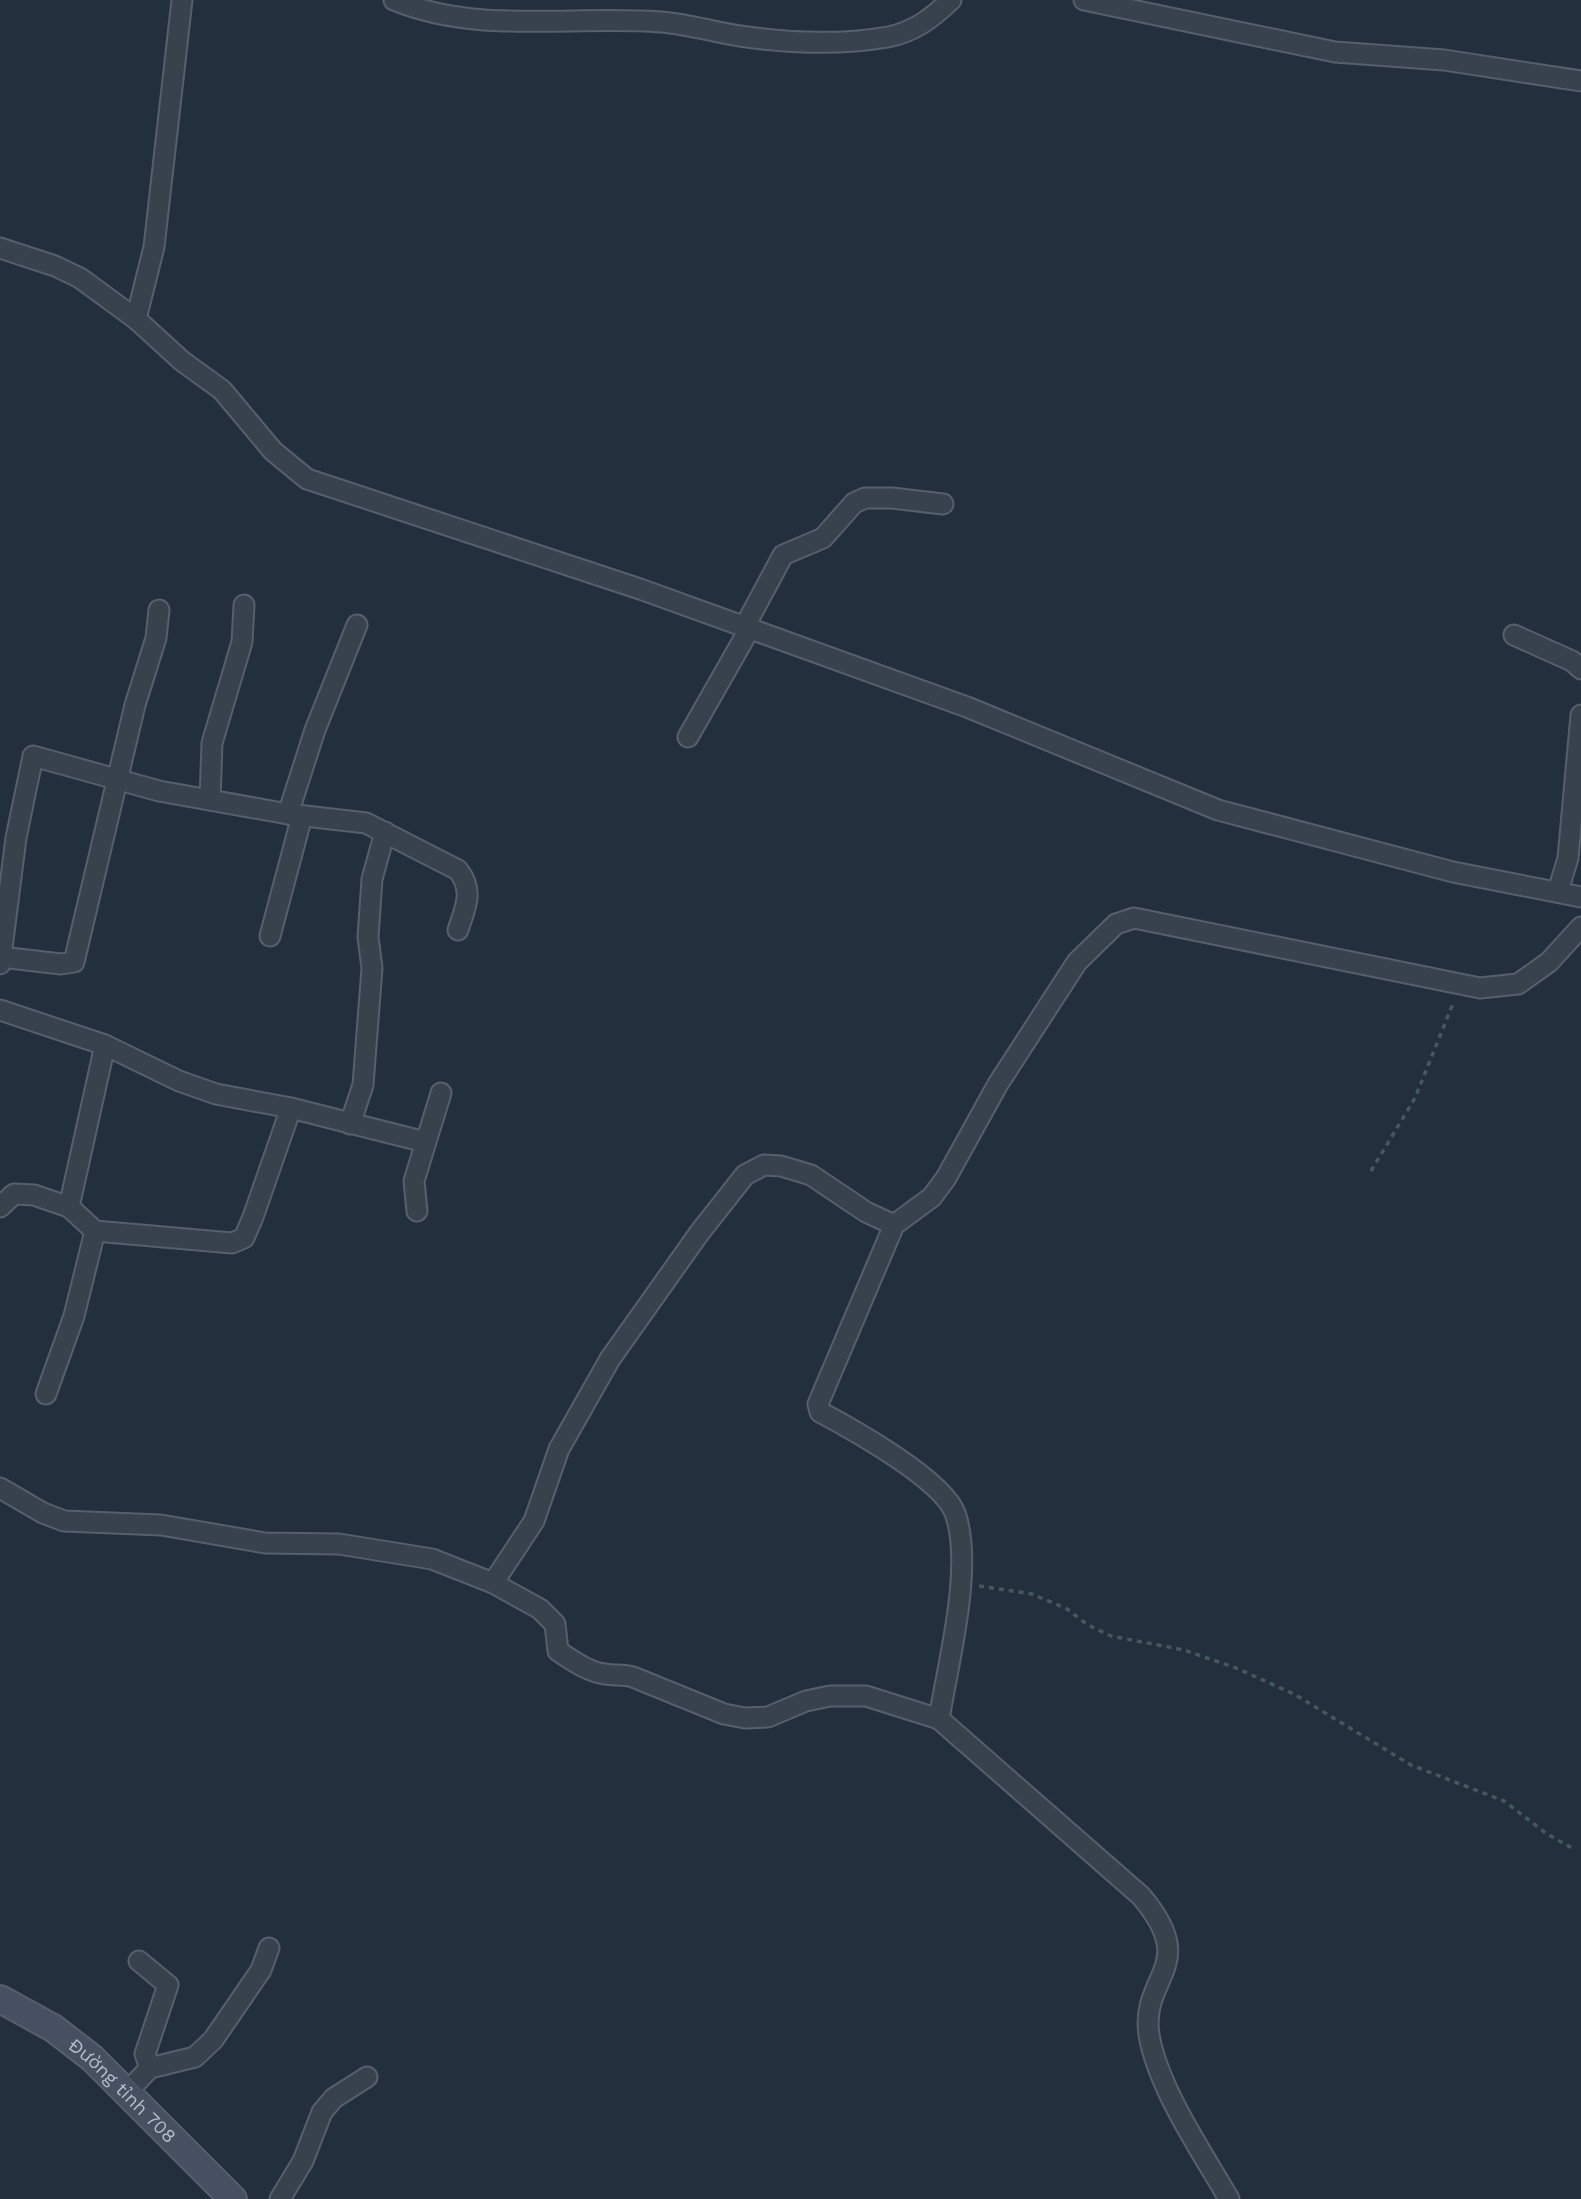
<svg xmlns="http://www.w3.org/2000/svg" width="1581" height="2199" font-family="'Work Sans',sans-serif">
  <rect width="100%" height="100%" fill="#242f3e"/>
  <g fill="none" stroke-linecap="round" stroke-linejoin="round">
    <g stroke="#565f6c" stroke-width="23">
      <g id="street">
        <path d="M394,0C479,35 572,15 661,22C688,24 713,32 740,36C787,43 841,45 888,37C914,32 932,18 951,0"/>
        <polyline points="1084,0 1335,52 1444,60 1581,81"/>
        <polyline points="0,248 55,266 80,278 136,319 182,361 222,390 273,451 307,479 640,589 967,707 1218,810 1453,872 1581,897"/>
        <polyline points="136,319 154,247 182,0"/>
        <polyline points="745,626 783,555 823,538 854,503 865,498 892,498 943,504"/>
        <polyline points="1514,635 1572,661 1581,669"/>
        <polyline points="688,737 750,628"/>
        <polyline points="210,800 212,743 242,642 244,605"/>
        <polyline points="288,814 315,730 357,625"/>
        <polyline points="1558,891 1568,858 1581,715"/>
        <polyline points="270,936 302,816"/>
        <polyline points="1,957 61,964 74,962 135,705 156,638 159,610"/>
        <path d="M0,964L16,838L33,756L159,791L288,814L366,823L458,870C474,891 466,906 458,930"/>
        <polyline points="0,1010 105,1045 179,1081 216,1094 291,1108 425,1142"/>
        <polyline points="350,1124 363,1085 372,968 368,937 372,879 385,832"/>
        <polyline points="0,1207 14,1194 34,1195 69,1207 95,1231 232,1243 244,1238 253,1217 291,1108"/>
        <polyline points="69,1207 105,1045"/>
        <polyline points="417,1211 414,1181 441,1093"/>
        <polyline points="46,1394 74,1316 95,1231"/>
        <path d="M0,1488L43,1513L64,1521L161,1525L265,1543L339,1544L432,1559L493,1583L540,1609L555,1624L558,1651C572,1660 588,1672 605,1674C615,1676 623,1674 633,1677L724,1714L745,1718L768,1717L806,1701L830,1696H866L939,1719L1141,1896C1201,1967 1140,1975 1149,2035C1158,2088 1202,2152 1229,2199"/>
        <polyline points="493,1583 534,1521 559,1449 610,1359 700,1232 745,1175 764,1165 781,1166 811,1175 866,1212 894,1225"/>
        <path d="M939,1719C948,1663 974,1566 955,1513C942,1479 852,1429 820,1412L818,1404L894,1225L932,1197L946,1178L998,1084L1077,962L1116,924L1134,918L1480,988L1518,984L1549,962L1581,927"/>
        <polyline points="139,1961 168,1985 145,2054 150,2068"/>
        <polyline points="127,2092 150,2068 195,2057 213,2040 261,1970 269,1948"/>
        <polyline points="280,2199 303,2161 322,2112 334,2098 367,2077"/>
      </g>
    </g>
    <g stroke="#565f6c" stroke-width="30">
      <g id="secondary">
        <path id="s1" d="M0,1999L53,2028L92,2058L233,2199"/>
      </g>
    </g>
    <g stroke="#44595c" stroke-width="3.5" stroke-dasharray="5 5" stroke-linecap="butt">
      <polyline points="1371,1171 1415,1098 1454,1001"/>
      <polyline points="979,1586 1032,1594 1067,1609 1088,1625 1111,1636 1184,1650 1236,1668 1294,1694 1411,1765 1504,1801 1547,1834 1572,1848"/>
    </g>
    <use href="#street" stroke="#38414e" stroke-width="19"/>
    <use href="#secondary" stroke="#465061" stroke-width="26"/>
  </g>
  <g text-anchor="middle" stroke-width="5" stroke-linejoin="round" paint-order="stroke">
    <g font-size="19" fill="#b4bcc9" stroke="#1d2633">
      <text dy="7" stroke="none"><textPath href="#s1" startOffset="154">Đường tỉnh 708</textPath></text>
    </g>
  </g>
</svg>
